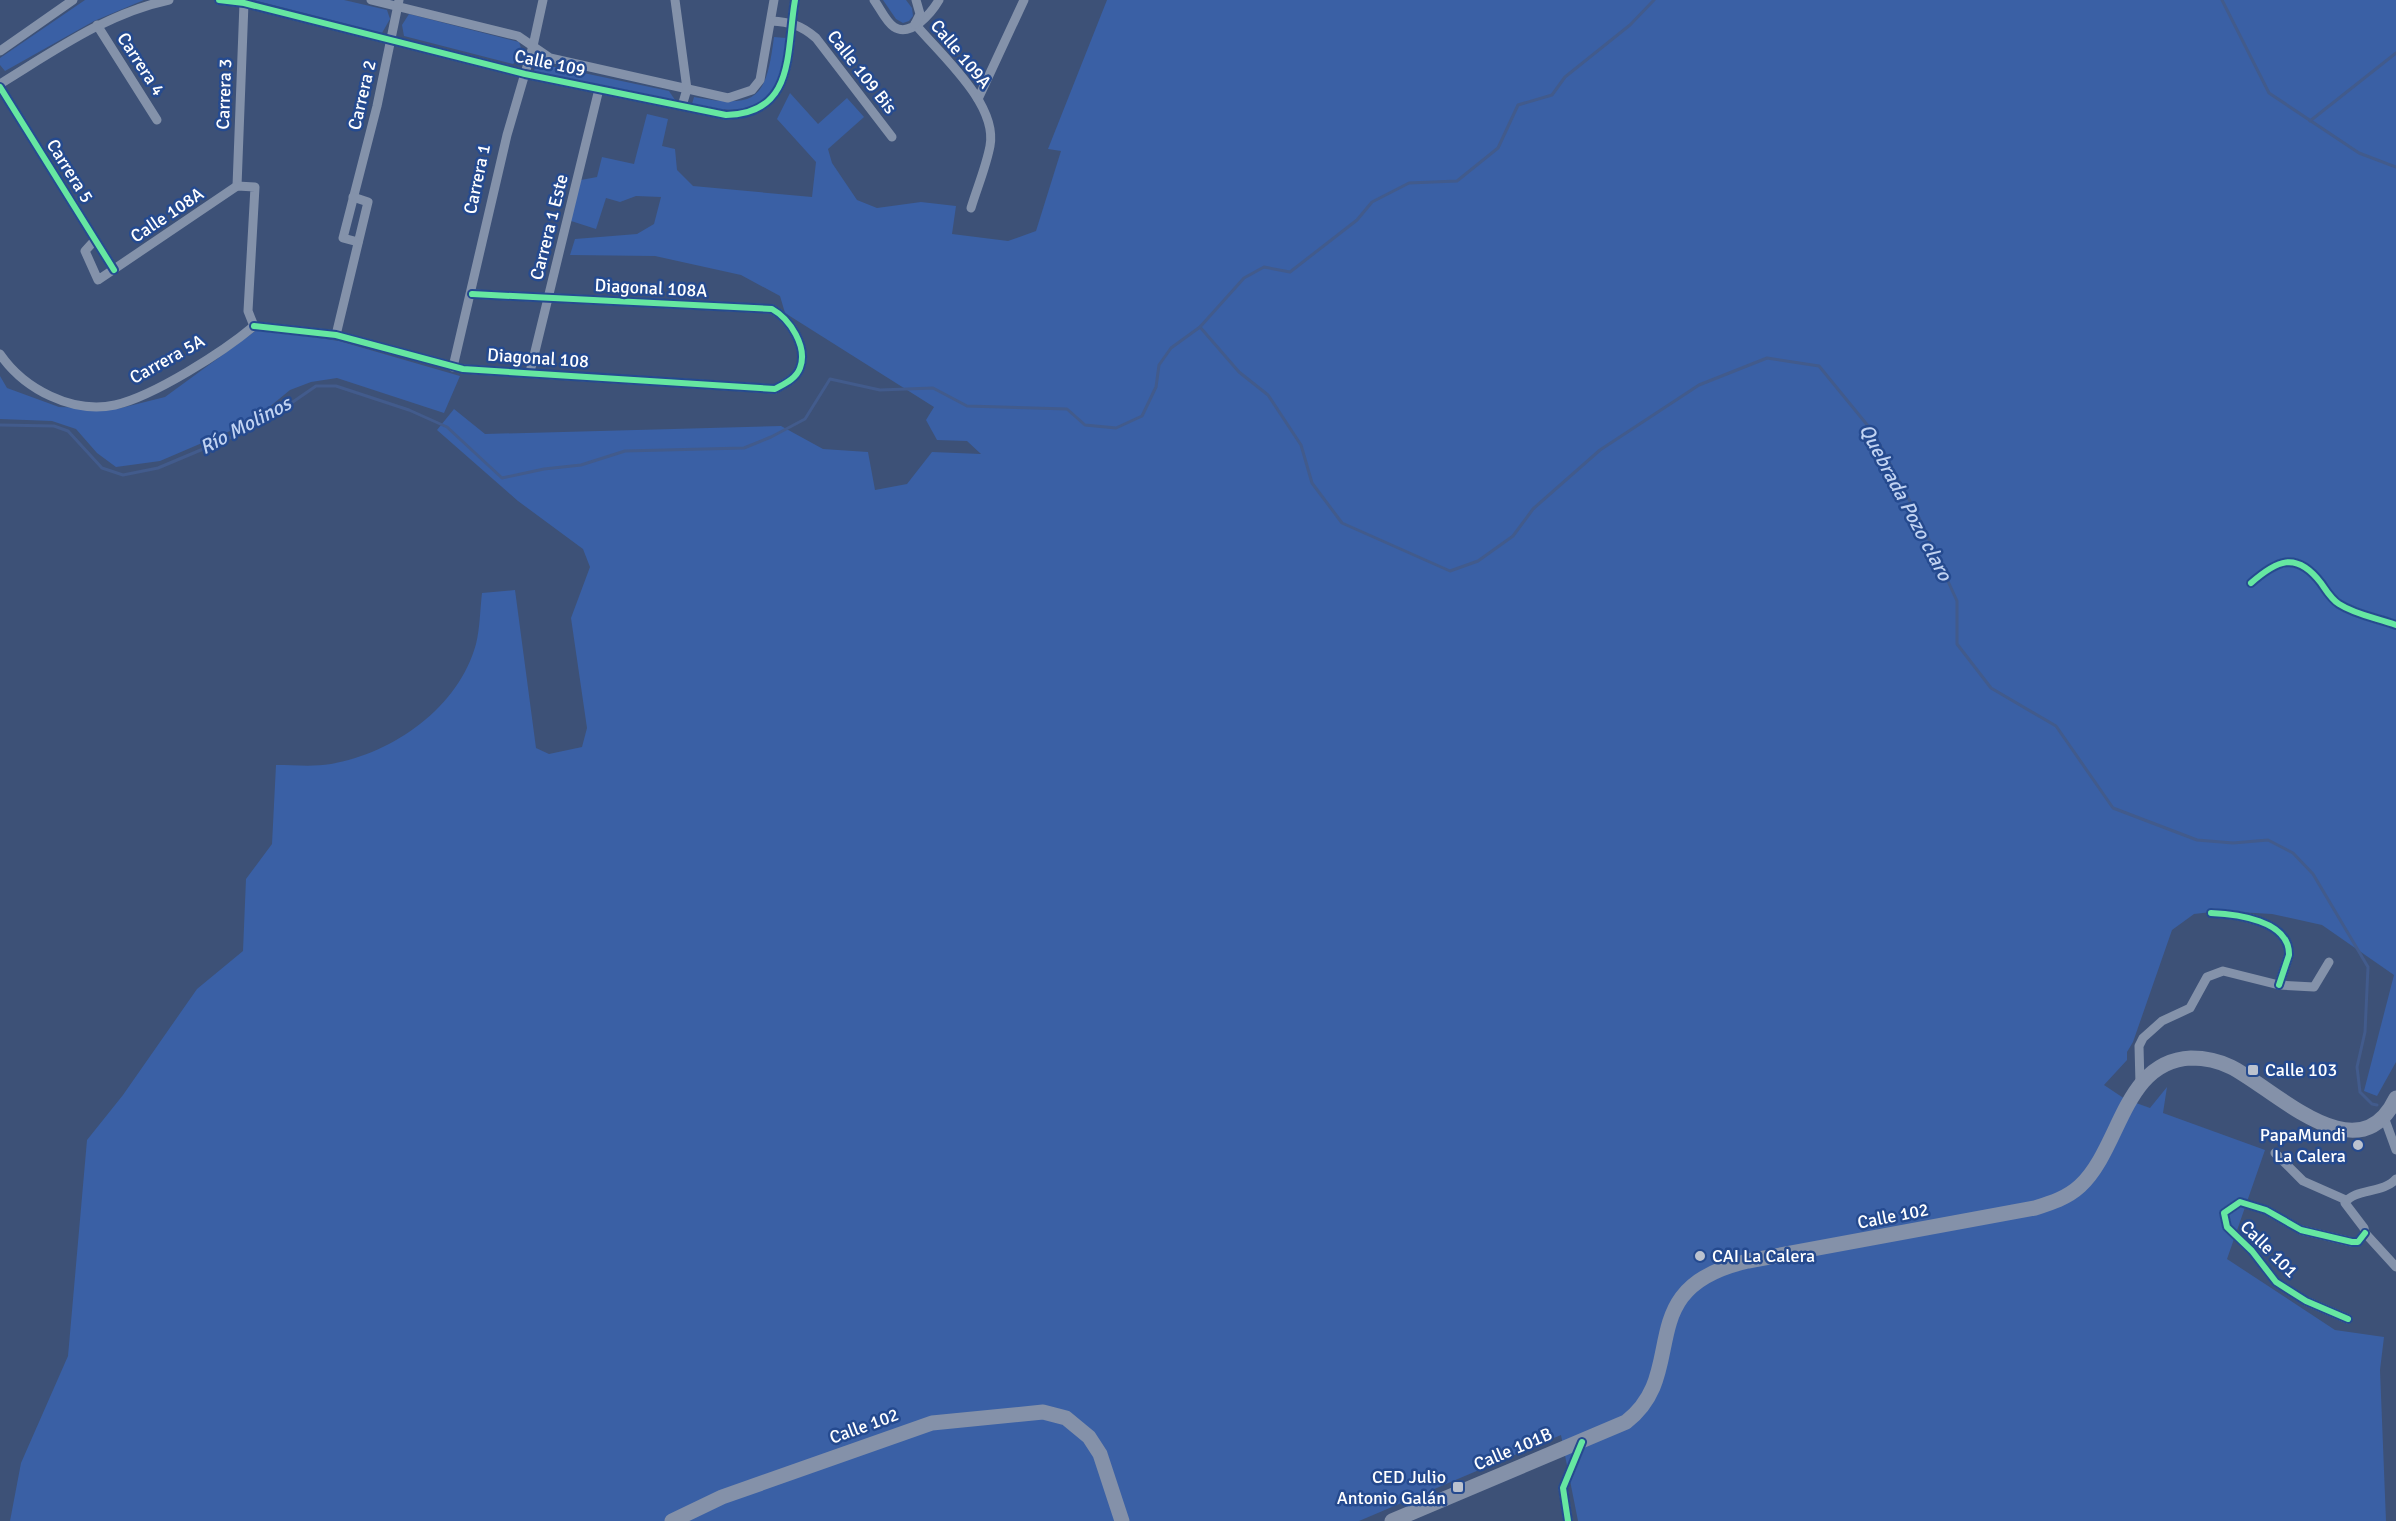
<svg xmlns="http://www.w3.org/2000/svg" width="2396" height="1521" font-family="Signika,sans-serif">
  <rect width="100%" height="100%" fill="#3d5177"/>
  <g fill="#3a60a5">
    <polygon points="85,0 144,0 94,21 5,71 0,65 0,58"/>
    <polygon points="253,0 344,0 387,10 390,19 382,33"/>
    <polygon points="883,0 906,0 912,8 913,16 909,21 903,23 896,19"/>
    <path d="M1107,0H2396V1062L2377,1096L2364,1091L2394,975L2322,925L2272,914L2220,911L2194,914L2172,930L2133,1042L2127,1052V1060L2104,1085L2125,1099L2150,1108L2167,1087L2163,1113L2265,1150L2227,1259L2335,1330L2384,1337L2380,1370L2386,1521H1578L1561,1435L1359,1521H10L21,1463L68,1356L87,1140L123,1095L197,989L243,951L246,879L272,844L276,765C294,765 313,767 331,764C394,753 459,707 476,644C480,628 480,610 482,593L515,590L536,748L549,754L582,747L587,728L571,618L590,567L583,549L518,501L437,430L454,409L485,434L781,426L823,449L868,452L875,490L907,484L932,452L981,454L967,441L937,440L926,420L934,407L785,313L780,296L741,275L655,256L570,255L575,239L637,234L654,224L661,197L636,196L620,202L606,198L596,229L568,220L581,180L597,177L602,157L634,164L647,114L668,119L662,146L675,149L677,170L693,186L812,197L816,162L777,119L790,93L818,124L847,98L864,117L828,149L832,163L857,200L877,208L921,202L956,206L952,234L1008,241L1036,231L1061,151L1048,149Z"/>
    <polygon points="409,14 519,42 523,54 513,64 404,36 402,25"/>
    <path d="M774,37L786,38C784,51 784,68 778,80C761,117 725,112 692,104L694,97C758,109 766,98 774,37Z"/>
    <polygon points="536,63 669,91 675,100 534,71"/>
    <polygon points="258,329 339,341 460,376 444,413 337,378 311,382 290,390 251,422 160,461 116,467 97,453 76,429 52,421 0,419 0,376 7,388 59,407 117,409 165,397"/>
  </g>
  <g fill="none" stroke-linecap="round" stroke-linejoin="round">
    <g stroke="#425b8c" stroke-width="3">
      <polyline points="2222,0 2269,93 2359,153 2396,167"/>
      <polyline points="2310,121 2396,53"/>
      <polyline points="1200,327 1239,372 1268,395 1301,445 1312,483 1342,523 1450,571 1478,561 1513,536 1533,509 1600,450 1699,385 1767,358 1819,366 1873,432 1920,520 1957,601 1957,644 1991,688 2056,726 2113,808 2197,840 2233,843 2268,840 2293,853 2313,874 2368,967 2365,1032 2357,1067 2360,1092 2372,1104 2377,1105"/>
      <polyline points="0,425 54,426 68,431 102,468 123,475 158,468 234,436 271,417 316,386 336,386 409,410 447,427 502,478 544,469 581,465 625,451 744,448 771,437 805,419 830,379 880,390 933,388 967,406 1067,409 1085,425 1116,428 1142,416 1156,387 1159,365 1171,348 1200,327 1244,278 1264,267 1290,272 1357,220 1372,202 1409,183 1457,181 1498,148 1518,105 1552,95 1565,77 1630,25 1654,0"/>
    </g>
    <g stroke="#8492aa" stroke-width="9">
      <path d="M219,0L244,3L525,74L726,115C796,114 786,51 795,0"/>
      <polyline points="371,0 518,36 550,58 728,98 752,90 760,80 774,0"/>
      <polyline points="675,0 687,89 682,106"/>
      <path d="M874,0C880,8 886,22 894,27C911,38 932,12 939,0"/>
      <path d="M771,21C790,22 801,25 816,38L892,137"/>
      <path d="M915,24C941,55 998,104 990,146C986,167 977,188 971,208"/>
      <polyline points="915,24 920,14 916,0"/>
      <polyline points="97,25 157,120"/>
      <polyline points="0,51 73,0"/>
      <path d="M0,84C54,51 107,13 169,0"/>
      <polyline points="0,87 114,270"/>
      <polyline points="978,99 1024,0"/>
      <polyline points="237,186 244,3"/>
      <polyline points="95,240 85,251 98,280 237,186 255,187 248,311 254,326"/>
      <polyline points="358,242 343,238 377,106 399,0"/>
      <path d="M254,326L336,335L463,369L775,389C784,384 796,379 800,368C808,347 790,319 772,309L472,294"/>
      <polyline points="336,335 368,202 353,197"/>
      <path d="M0,354C24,389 72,414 115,405C154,396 223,352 254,326"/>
      <polyline points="453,367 507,135 533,46 543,0"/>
      <polyline points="530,372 599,89"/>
      <path d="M2251,583C2276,561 2296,550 2321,583C2326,590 2331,599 2339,604C2356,615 2377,618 2396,625"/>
      <path d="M2211,913C2235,914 2290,920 2289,955L2279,985"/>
      <polyline points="2140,1084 2139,1046 2143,1038 2162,1021 2190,1008 2207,977 2223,971 2279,985 2314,987 2329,962"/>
      <polyline points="2384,1117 2396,1150"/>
      <polyline points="2275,1153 2303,1181 2346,1200"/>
      <path d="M2396,1179C2383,1194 2355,1188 2345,1203L2364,1228L2365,1233L2396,1267"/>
      <polyline points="2348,1319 2306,1301 2276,1282 2252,1251 2227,1227 2224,1213 2240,1202 2266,1210 2301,1230 2352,1242 2358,1242 2365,1233"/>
      <polyline points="1568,1521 1563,1488 1582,1442"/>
    </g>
    <g stroke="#8491a9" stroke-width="15">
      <polyline points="672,1521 722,1497 932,1423 1043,1412 1066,1418 1089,1437 1100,1454 1122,1521"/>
      <path d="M1392,1521L1626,1422C1692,1371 1628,1288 1748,1261L2035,1208C2051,1203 2067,1198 2080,1186C2121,1148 2123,1061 2191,1058C2204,1058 2219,1061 2231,1067C2275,1089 2358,1177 2396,1098"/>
    </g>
    <g stroke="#254a8f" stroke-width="10">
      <g id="cycleway">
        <path d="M219,0L244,3L525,74L726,115C796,114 786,51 795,0"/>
        <polyline points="0,87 114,270"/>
        <path d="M254,326L336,335L463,369L775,389C784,384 796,379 800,368C808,347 790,319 772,309L472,294"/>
        <path d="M2251,583C2276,561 2296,550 2321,583C2326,590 2331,599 2339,604C2356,615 2377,618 2396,625"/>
        <path d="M2211,913C2235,914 2290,920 2289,955L2279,985"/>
        <polyline points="2348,1319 2306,1301 2276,1282 2252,1251 2227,1227 2224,1213 2240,1202 2266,1210 2301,1230 2352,1242 2358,1242 2365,1233"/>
        <polyline points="1568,1521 1563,1488 1582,1442"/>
      </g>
    </g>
    <use href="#cycleway" stroke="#66e7a1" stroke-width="6"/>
  </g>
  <g fill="#bbc2cf" stroke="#254a8f" stroke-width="2">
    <rect x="2247" y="1064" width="12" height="12" rx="3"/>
    <circle cx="2358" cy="1145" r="6"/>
    <circle cx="1700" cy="1256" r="6"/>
    <rect x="1452" y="1481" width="12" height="12" rx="3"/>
  </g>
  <g text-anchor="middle" stroke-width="5" stroke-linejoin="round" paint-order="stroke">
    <g font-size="18" fill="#fff" stroke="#254a8f">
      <text transform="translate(961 54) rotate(50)" y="6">Calle 109A</text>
      <text transform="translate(550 63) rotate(12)" y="6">Calle 109</text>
      <text transform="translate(141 64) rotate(57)" y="6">Carrera 4</text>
      <text transform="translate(862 72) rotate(52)" y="6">Calle 109 Bis</text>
      <text transform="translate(224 94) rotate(-88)" y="6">Carrera 3</text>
      <text transform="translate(362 95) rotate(-77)" y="6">Carrera 2</text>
      <text transform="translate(70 171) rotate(58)" y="6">Carrera 5</text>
      <text transform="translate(477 179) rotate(-78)" y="6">Carrera 1</text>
      <text transform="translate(167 215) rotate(-34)" y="6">Calle 108A</text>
      <text transform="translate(549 227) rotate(-76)" y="6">Carrera 1 Este</text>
      <text transform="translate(651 288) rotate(3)" y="6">Diagonal 108A</text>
      <text transform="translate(538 358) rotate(4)" y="6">Diagonal 108</text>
      <text transform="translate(167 359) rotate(-29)" y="6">Carrera 5A</text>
      <text transform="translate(1893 1216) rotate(-11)" y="6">Calle 102</text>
      <text transform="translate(2269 1249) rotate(45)" y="6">Calle 101</text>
      <text transform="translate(864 1426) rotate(-20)" y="6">Calle 102</text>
      <text transform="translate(1513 1449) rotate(-23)" y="6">Calle 101B</text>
    </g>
    <g font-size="18" fill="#fff" stroke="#254a8f" text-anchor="start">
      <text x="2265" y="1076">Calle 103</text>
      <text x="2346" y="1141" text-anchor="end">PapaMundi<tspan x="2346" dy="21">La Calera</tspan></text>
      <text x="1712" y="1262">CAI La Calera</text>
      <text x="1446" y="1483" text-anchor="end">CED Julio<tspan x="1446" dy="21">Antonio Galán</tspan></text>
    </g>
    <g font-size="20" font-style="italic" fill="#c1d3f2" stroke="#254a8f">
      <text transform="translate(245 425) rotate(-28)" y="7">Río Molinos</text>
      <text transform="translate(1906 502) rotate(62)" y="7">Quebrada Pozo claro</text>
    </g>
  </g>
</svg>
